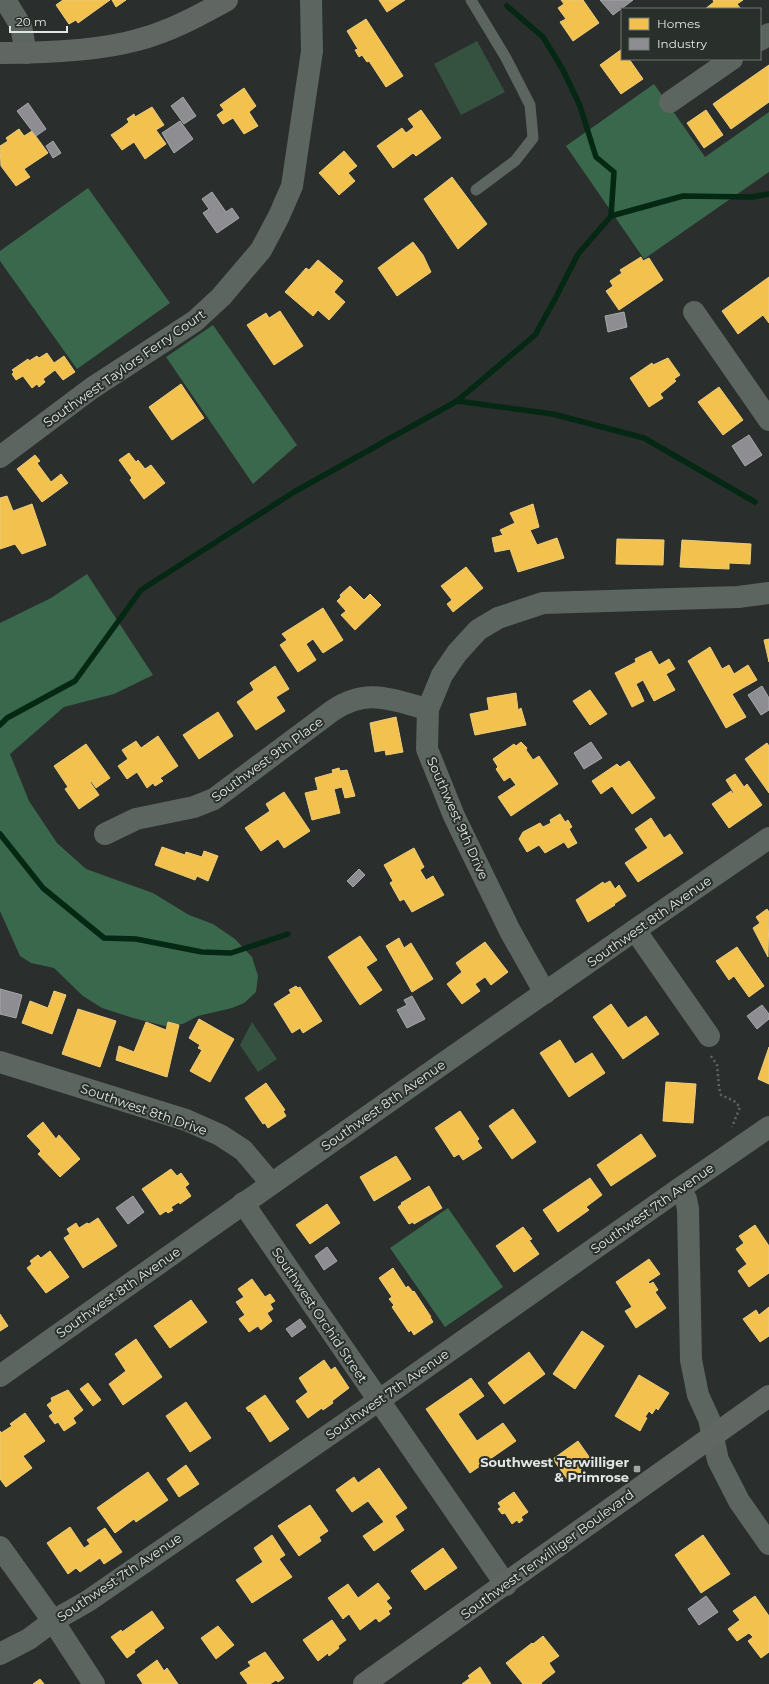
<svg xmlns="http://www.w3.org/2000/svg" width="769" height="1684" font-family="Montserrat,sans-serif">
  <rect width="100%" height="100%" fill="#2a2e2c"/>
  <g fill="#355140">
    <polygon points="477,41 505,92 461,115 434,64"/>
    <polygon points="252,1022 277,1059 258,1072 240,1045"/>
  </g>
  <g fill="#3a684c">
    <polygon points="654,84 705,157 769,112 769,172 644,259 566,146"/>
    <polygon points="88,188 170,303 77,369 0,261 0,251"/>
    <polygon points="213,325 297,445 253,484 166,357"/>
    <polygon points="87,574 153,675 114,694 64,707 10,754 29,801 57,843 86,869 153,893 189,915 213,924 235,939 252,957 258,976 256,992 244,1003 232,1008 198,1016 183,1024 165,1026 133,1018 102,1008 83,996 54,968 31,963 20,956 0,911 0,623 51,598"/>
    <polygon points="448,1208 503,1287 445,1327 390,1248"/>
  </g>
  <g fill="#f2c14e" stroke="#edcc7b">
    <polygon points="63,0 110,0 78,23 76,20 69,24 56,5"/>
    <polygon points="112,0 126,0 116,7"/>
    <polygon points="379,0 405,0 387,12"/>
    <polygon points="561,0 583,0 599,23 573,41 560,22 566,19 558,8 564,4"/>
    <polygon points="713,0 743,0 737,4 741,9 705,9 714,2"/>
    <polygon points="366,19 403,76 386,87 369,61 367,62 362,55 359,57 355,50 358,49 347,31"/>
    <polygon points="622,49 622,59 629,59 643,79 621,94 600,65"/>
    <polygon points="769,65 769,102 731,129 713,104"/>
    <polygon points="244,88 256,106 249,112 258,126 244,134 233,118 223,124 217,115 224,110 220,105"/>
    <polygon points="152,107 164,125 156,130 166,144 145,159 134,142 122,150 111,135 123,127 129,122 127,119 134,114 135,117"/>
    <polygon points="421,110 441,138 416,156 413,153 393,168 377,146 402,128 406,133 414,127 408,119"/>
    <polygon points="706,110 723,135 704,148 687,123"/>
    <polygon points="19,129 24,136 32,131 48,153 24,169 30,177 16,186 1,166 0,146 8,141 6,138"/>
    <polygon points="344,151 357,166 348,173 355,181 339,195 319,173"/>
    <polygon points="452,177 487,224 458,249 424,199"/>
    <polygon points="413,242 423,255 431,272 397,296 378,268"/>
    <polygon points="641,257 643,261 649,258 663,280 619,310 606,291 613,286 610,281 622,273 620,270"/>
    <polygon points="318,260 343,281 334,292 345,302 329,320 318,310 313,316 285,292 306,268 309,270"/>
    <polygon points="769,277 769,323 763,315 738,334 722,311"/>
    <polygon points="280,311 303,346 274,365 247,325 266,313 269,318"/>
    <polygon points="47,353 54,363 64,356 75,372 63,380 55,370 43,379 45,382 39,387 37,384 32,388 23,376 16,380 12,374 14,372 12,370 28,359 29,361 37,356 39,358"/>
    <polygon points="668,358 680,375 674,379 676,381 660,394 663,398 649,407 630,378 652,363 653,365"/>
    <polygon points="181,384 204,418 172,440 149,407"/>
    <polygon points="719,387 743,420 723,435 698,402"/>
    <polygon points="129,453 136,462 138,460 145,469 151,465 165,483 144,499 130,480 132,478 119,460"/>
    <polygon points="35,455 40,461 37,463 51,482 61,474 68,483 42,502 17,469"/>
    <polygon points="7,496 13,511 32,504 46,545 22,554 15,544 0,549 0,498"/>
    <polygon points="533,504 539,527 530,530 537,545 557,538 564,558 518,572 510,549 495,552 492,538 503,535 500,530 515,523 510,513"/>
    <polygon points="617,539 664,540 663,565 616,564"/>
    <polygon points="682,540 751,544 750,564 729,563 729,569 680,567"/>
    <polygon points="466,567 483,588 453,612 447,604 452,600 441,586"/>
    <polygon points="350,586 364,600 370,594 381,605 355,630 341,615 346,611 337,601 341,597 340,595"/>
    <polygon points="323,608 343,640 323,653 313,639 306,644 316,660 298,672 280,645 287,640 282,634"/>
    <polygon points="769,639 769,662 764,640"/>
    <polygon points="710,647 722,669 729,665 734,674 748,665 757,680 732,694 746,717 726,728 688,661"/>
    <polygon points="651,651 659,665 669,659 675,669 666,674 675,690 654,701 643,680 636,684 644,701 632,707 615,673 636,662 635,659"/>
    <polygon points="275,666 289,689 276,697 285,711 256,730 237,702 254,690 250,683"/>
    <polygon points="590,690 607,714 590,725 573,701"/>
    <polygon points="516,693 518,710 521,708 526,725 475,735 470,714 489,710 487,698"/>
    <polygon points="218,712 233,736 199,759 183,735"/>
    <polygon points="396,717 403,752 386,755 385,750 375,752 370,723"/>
    <polygon points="158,736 178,766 160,778 163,781 155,786 153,783 147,788 137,772 127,779 118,766 128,759 122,750 136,741 141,748"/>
    <polygon points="521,742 527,748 526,750 533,760 539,756 558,784 511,816 498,797 516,785 510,777 504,781 496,769 498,767 493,759 514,744 516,746"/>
    <polygon points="767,743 769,746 769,793 745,759"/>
    <polygon points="86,744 110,778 96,788 91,781 90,782 99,795 79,809 65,789 68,787 54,766"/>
    <polygon points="629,761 655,798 632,814 612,786 601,794 592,781 617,764 620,767"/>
    <polygon points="339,768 340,771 347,770 355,796 345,798 342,787 334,789 340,813 312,820 305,793 318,790 315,778 333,773 332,770"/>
    <polygon points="735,774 744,787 747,784 762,805 729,828 712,804 731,791 733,794 734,793 726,780"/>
    <polygon points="284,792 310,831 284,848 278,839 261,851 245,828 270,811 266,804"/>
    <polygon points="560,814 565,822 568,820 572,827 569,829 577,843 568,848 564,842 545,853 539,845 527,852 519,839 523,832 540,823 543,827 551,823 550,820"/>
    <polygon points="651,818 664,838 670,834 683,853 638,882 625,863 648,848 635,829"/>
    <polygon points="162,847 185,855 186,852 202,857 204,851 218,856 208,881 197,876 195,880 155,865"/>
    <polygon points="414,848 424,867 420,870 426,880 433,876 444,895 412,912 404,899 400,901 390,883 393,881 384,865"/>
    <polygon points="610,881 615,889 619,885 626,896 614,904 615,905 588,922 576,900 603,882 604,884"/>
    <polygon points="767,909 769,912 768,957 753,928 760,923 756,917"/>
    <polygon points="360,936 377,960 366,967 382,990 360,1005 328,957"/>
    <polygon points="399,938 404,948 411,943 433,979 412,992 386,946"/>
    <polygon points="485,942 508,972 491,985 485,977 475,984 480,991 462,1004 447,984 462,972 456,963"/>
    <polygon points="737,947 764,986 749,997 734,976 729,980 716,961"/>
    <polygon points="296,986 298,988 300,987 322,1021 303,1033 300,1028 292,1033 274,1004 291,993 289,990"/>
    <polygon points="54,991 66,995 52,1034 22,1023 30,1001 48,1008"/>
    <polygon points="611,1004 628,1028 646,1016 659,1034 623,1059 593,1017"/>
    <polygon points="78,1009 116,1021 100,1067 62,1054"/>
    <polygon points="199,1019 234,1039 210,1082 190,1071 202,1050 198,1048 200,1045 189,1038"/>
    <polygon points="146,1022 166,1030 168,1022 179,1025 167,1077 116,1060 119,1046 134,1052"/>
    <polygon points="560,1040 575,1064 592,1053 605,1073 569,1097 540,1053"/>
    <polygon points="769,1047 769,1084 758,1079"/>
    <polygon points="666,1082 696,1084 693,1123 663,1121"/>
    <polygon points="266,1083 285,1110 283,1111 286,1116 268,1128 265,1123 263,1124 245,1098"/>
    <polygon points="513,1109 536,1142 512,1159 489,1126"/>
    <polygon points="460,1111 479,1139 477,1141 482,1148 463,1160 459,1154 454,1157 435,1128"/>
    <polygon points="43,1122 56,1139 59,1135 80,1159 60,1177 38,1154 41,1151 27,1136"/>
    <polygon points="641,1134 656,1156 611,1186 597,1165"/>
    <polygon points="396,1156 411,1179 374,1201 360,1177"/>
    <polygon points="171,1169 177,1176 181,1173 189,1184 185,1187 191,1196 180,1204 179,1202 171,1207 173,1210 168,1213 166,1211 160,1215 142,1189"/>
    <polygon points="590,1178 602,1195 586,1207 589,1210 558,1232 543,1210"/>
    <polygon points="429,1186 442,1208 414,1224 413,1222 409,1224 398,1207 402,1204 401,1203"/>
    <polygon points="327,1204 340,1223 310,1244 296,1225"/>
    <polygon points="98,1218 117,1246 83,1268 64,1238 70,1234 67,1229 76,1223 79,1228 87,1223 89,1224"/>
    <polygon points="755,1225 769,1246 769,1273 749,1287 738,1271 747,1264 736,1249 744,1243 739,1236"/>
    <polygon points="523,1227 532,1239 529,1240 539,1254 514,1272 496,1246"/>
    <polygon points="50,1251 69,1277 46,1293 27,1268 32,1264 30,1261 38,1255 41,1258"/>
    <polygon points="649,1259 660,1274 648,1282 650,1284 653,1282 658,1290 655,1292 666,1308 636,1328 625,1311 632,1307 616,1282"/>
    <polygon points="393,1268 406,1288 408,1286 413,1292 414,1291 431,1317 430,1317 433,1322 414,1335 411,1330 409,1332 392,1307 394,1305 389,1299 392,1297 379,1278"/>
    <polygon points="252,1279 265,1297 270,1294 275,1301 270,1304 273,1309 267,1313 272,1321 261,1330 258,1326 249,1332 239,1319 245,1315 236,1302 244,1297 238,1289"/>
    <polygon points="191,1300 207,1322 170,1348 154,1326"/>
    <polygon points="769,1307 769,1336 760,1342 743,1319 756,1310 759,1315"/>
    <polygon points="0,1314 8,1326 0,1331"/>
    <polygon points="582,1331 604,1346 575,1389 553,1374"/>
    <polygon points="136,1339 162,1377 123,1405 109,1384 126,1371 115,1354"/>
    <polygon points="529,1352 545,1374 504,1404 488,1383"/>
    <polygon points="324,1360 331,1370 335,1367 349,1388 332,1401 333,1403 323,1410 322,1408 308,1418 296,1401 308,1392 299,1378"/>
    <polygon points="639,1375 669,1393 658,1410 656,1408 652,1414 649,1411 645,1417 647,1418 640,1431 615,1416"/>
    <polygon points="471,1378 484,1396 458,1414 477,1441 503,1423 516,1441 470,1473 426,1409"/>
    <polygon points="88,1383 101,1400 93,1406 80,1389"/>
    <polygon points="68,1390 83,1410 73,1418 76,1423 64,1431 58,1422 55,1424 49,1416 53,1413 47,1405 52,1401 51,1398"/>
    <polygon points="265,1395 289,1429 270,1442 250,1411 249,1412 246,1408"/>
    <polygon points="186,1402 211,1438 190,1452 166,1416"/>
    <polygon points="25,1413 45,1441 23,1456 32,1468 6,1487 0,1479 0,1431 1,1433 12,1426 10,1424"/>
    <polygon points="578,1441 592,1461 580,1470 582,1473 577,1476 575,1473 567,1479 553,1459"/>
    <polygon points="186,1465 199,1484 179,1497 167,1479"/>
    <polygon points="379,1468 407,1508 395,1516 404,1530 374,1551 363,1536 384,1522 368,1501 352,1512 336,1490 354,1477 358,1483"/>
    <polygon points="148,1472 168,1500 136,1522 134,1519 115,1533 97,1508"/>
    <polygon points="514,1492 528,1512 521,1517 523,1520 519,1523 517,1520 512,1524 505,1513 502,1514 498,1509 501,1507 498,1503"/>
    <polygon points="310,1505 328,1531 319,1537 321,1541 299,1556 278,1526"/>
    <polygon points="70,1527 84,1548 90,1544 87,1540 105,1528 122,1552 104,1564 100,1558 80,1572 76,1568 68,1574 47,1543"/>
    <polygon points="272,1535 285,1555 279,1559 292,1577 252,1603 236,1580 263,1562 254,1548"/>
    <polygon points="703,1535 730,1574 701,1593 675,1555"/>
    <polygon points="443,1548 457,1568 425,1590 411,1571"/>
    <polygon points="378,1583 390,1598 386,1601 392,1608 388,1611 390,1614 379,1622 376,1618 360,1630 349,1614 343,1619 328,1598 348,1584 358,1598"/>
    <polygon points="755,1596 769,1616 769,1652 761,1658 748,1641 753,1637 749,1633 737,1641 728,1629 740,1620 733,1611"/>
    <polygon points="152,1611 164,1628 134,1650 135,1652 127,1658 111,1637 121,1630 122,1632"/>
    <polygon points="332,1620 346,1640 338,1646 339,1648 329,1656 328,1653 318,1661 303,1640"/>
    <polygon points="218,1626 234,1645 216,1659 201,1638"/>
    <polygon points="543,1636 559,1656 549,1663 555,1672 541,1683 542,1684 523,1684 506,1663 532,1643 533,1644"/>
    <polygon points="265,1652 284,1678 278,1682 276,1680 270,1684 248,1684 240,1673 251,1666 248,1662"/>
    <polygon points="157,1660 164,1671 167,1668 178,1684 143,1684 137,1675"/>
    <polygon points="480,1667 491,1684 462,1684 470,1678 468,1676"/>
    <polygon points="40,1679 44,1684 33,1684"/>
  </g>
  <g fill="#8d8d92" stroke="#a6a8aa">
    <polygon points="600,0 633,0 613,15"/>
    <polygon points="183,97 196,116 184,124 171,106"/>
    <polygon points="28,103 46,129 36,136 17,111"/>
    <polygon points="180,121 193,139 174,153 162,133"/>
    <polygon points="53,141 61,153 53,158 46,146"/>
    <polygon points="212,192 226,212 232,208 239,218 217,233 203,213 209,209 202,199"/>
    <polygon points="624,312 627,327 608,332 605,316"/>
    <polygon points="749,435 762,455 745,466 732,446"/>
    <polygon points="762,686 769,698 769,710 761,715 748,695"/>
    <polygon points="591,742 602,758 584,769 574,753"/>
    <polygon points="359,869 365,875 353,887 347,881"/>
    <polygon points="0,989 22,995 16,1018 0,1014"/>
    <polygon points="412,996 425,1019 407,1028 397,1010 407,1005 404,1000"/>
    <polygon points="762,1005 769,1014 769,1019 757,1029 747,1016"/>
    <polygon points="133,1196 144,1212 128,1224 116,1208"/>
    <polygon points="327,1247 337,1261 324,1270 315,1256"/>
    <polygon points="300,1319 306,1327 292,1337 286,1329"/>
    <polygon points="706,1596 718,1612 699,1625 688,1609"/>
  </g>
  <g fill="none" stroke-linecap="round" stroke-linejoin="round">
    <g stroke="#042813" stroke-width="5.5">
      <polyline points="507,6 543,37 563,70 580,106 596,157 614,172 611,216"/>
      <polyline points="457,401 553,414 644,438 755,502"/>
      <polyline points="0,725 7,718 75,681 141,590 294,492 457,401 535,335 555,299 578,254 611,216 683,196 752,197 769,194"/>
      <polyline points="0,834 43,888 104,938 136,939 202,952 231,953 288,934"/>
    </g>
    <polyline stroke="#626764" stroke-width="2.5" stroke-dasharray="2 3" stroke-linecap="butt" points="711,1056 717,1065 719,1087 721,1095 734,1101 740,1107 732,1127"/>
    <polyline stroke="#5d6560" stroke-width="11" points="471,0 506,58 530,105 533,138 515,161 476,190"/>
    <g stroke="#5d6560" stroke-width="22">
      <polyline points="5,0 21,26 26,53"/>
      <polyline points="760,40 769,34"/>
      <polyline points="670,102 732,59"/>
      <polyline points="694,312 769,420"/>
      <polyline points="0,457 92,388 195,321 221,297 261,250 279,216 292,186 312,51 311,0"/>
      <path d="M105,834L136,819L194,807L214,799L332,711C367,687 391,700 428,709"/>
      <polyline points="635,930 709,1036"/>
      <polyline points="545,993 510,931 454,816 427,749 428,709 442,675 457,653 478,630 498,618 543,603 738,597 769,593"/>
      <polyline points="0,1062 186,1120 220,1135 243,1150 271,1183"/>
      <polyline points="679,1189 686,1199 688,1209 691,1360 698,1395 709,1419 718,1460 739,1501 769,1544"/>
      <polyline points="243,1203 506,1585"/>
      <path d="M0,1376C255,1195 511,1014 769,838"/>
      <polyline points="0,1547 53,1621 94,1684"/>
      <polyline points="0,1654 29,1639 53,1621 88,1601 378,1401 679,1189 769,1127"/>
    </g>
    <g stroke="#606762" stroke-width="22">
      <path d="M0,53C41,53 98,51 137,40C169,32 198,16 227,0"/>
      <polyline points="364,1684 769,1396"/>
    </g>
  </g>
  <rect fill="#a2a6a3" stroke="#292f2b" stroke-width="1.5" x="633" y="1465" width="8" height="8" rx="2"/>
  <g text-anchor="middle" stroke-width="4" stroke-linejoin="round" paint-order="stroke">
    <g font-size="13" fill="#e2e6e3" stroke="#292f2b">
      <text transform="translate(124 368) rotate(-35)" y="5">Southwest Taylors Ferry Court</text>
      <text transform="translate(267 759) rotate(-36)" y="5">Southwest 9th Place</text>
      <text transform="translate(458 818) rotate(66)" y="5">Southwest 9th Drive</text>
      <text transform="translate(649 921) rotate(-35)" y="5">Southwest 8th Avenue</text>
      <text transform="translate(383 1105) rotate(-35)" y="5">Southwest 8th Avenue</text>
      <text transform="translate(144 1109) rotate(19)" y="5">Southwest 8th Drive</text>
      <text transform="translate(652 1208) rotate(-35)" y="5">Southwest 7th Avenue</text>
      <text transform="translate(118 1292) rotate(-35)" y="5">Southwest 8th Avenue</text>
      <text transform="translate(320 1315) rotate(56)" y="5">Southwest Orchid Street</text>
      <text transform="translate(387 1394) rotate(-35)" y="5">Southwest 7th Avenue</text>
      <text transform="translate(547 1554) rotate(-36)" y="5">Southwest Terwilliger Boulevard</text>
      <text transform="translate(119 1577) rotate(-34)" y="5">Southwest 7th Avenue</text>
    </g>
    <g font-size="13" font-weight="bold" fill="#e2e6e3" stroke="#292f2b" text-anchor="end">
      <text x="629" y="1467">Southwest Terwilliger<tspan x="629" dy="15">&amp; Primrose</tspan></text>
    </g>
  </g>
  <rect x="621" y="8" width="140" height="52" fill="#292f2b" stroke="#737875"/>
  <rect x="629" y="18" width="20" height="12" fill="#f2c14e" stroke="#737875"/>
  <text x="657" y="28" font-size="12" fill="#e2e6e3">Homes</text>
  <rect x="629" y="38" width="20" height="12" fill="#8d8d92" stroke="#737875"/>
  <text x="657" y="48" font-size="12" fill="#e2e6e3">Industry</text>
  <path d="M10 26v6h57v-6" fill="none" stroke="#e2e6e3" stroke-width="2"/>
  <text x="16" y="26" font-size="12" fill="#e2e6e3" stroke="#292f2b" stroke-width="3" paint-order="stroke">20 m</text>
</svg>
